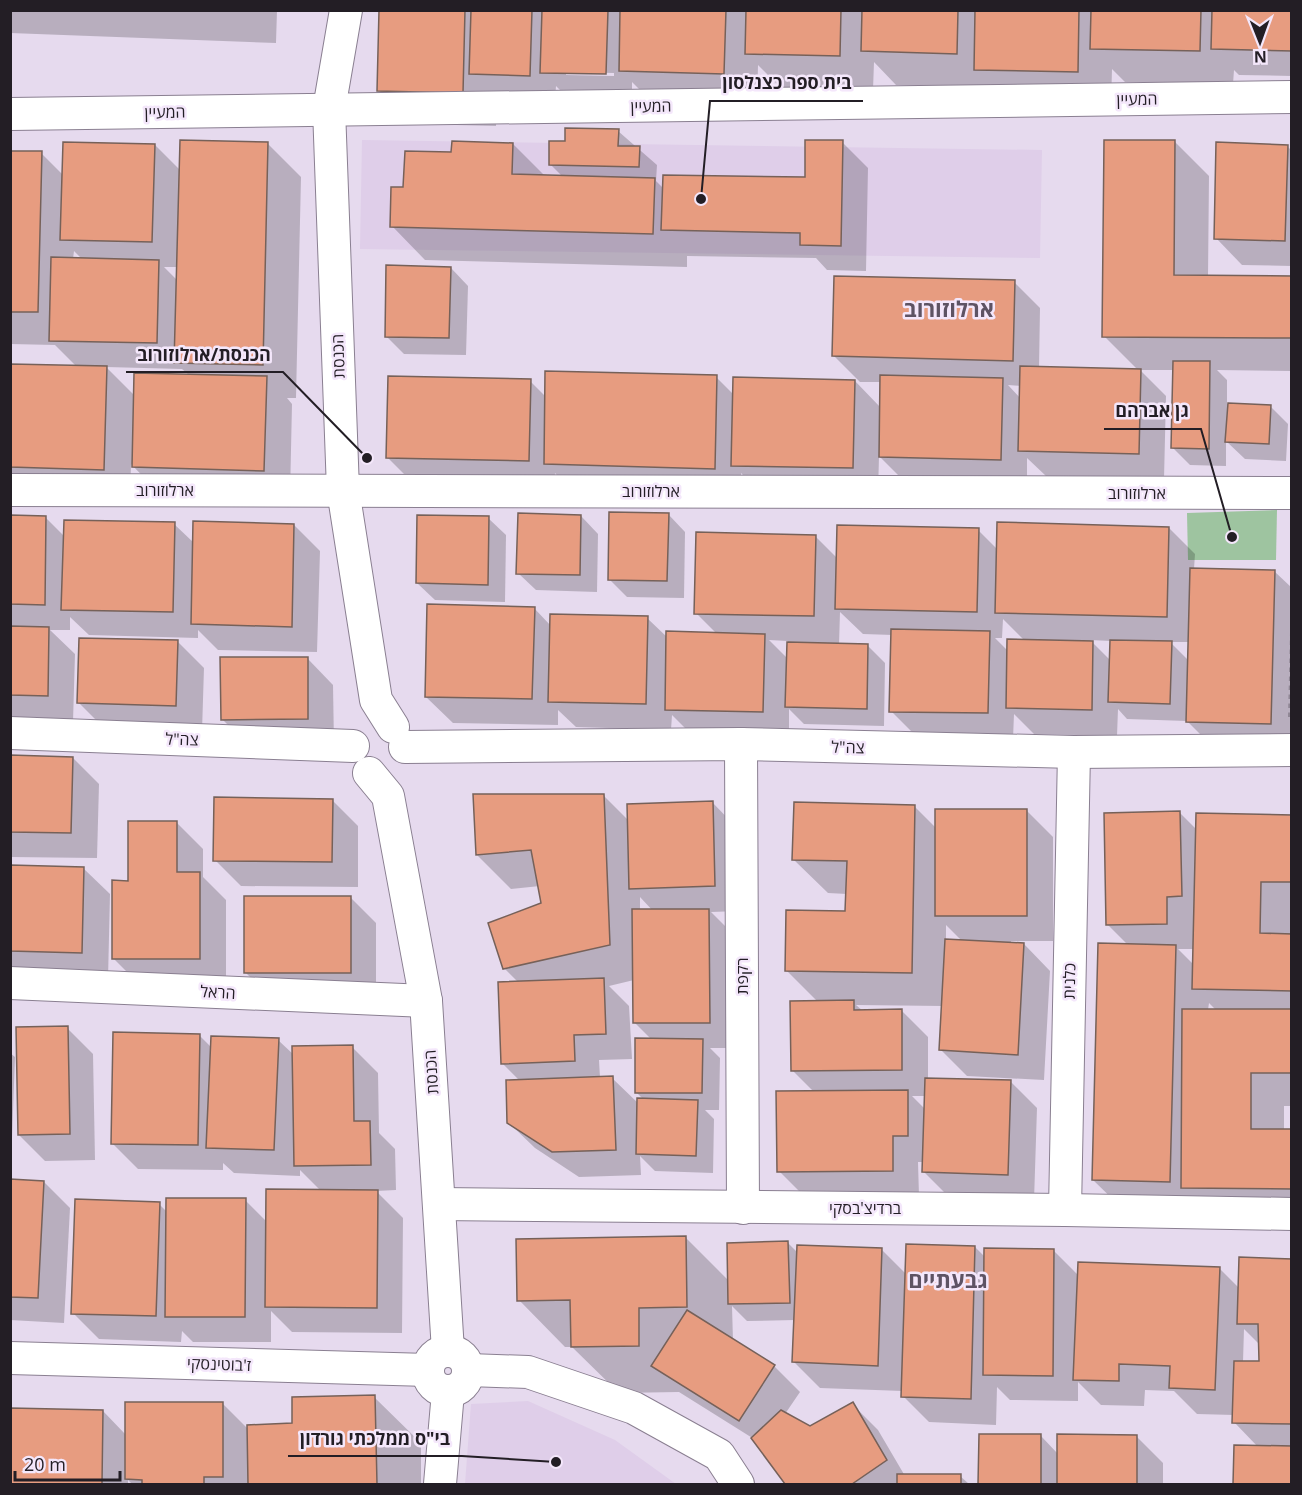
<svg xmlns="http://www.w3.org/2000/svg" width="1302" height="1495" font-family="'Open Sans',Heebo,sans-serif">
  <rect width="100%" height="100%" fill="#e6daee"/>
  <g fill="#dfcee9">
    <polygon points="362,140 1042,150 1040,258 360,249"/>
    <polygon points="528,1401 615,1440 676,1484 465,1484 471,1404"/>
  </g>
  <polygon fill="#9ec4a0" points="1277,510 1276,560 1188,560 1187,513"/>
  <g fill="#0003" fill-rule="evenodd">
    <polygon points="10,10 277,10 276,43 10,33"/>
    <path d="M381,10H1292V76L1239,75L1234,70L1233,84L1125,82L1112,69L1111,105L1009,103L990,84V87L896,85L874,62L873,90L780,87L758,65L757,107L654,104L632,82V100L568,98L556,86L555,101L497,100L496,126L413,124L379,90ZM566,72L614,73V76L566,75Z"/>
    <polygon points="618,131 657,165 656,181 664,189 806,179 842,142 868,168 866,271 827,270 816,258 687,256 687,267 425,260 392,226 405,189 453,154 513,144 545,176 563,177 550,164 566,143"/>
    <path d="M1175,142L1209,176L1208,277L1292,278V371L1217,370L1227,380V404L1270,406L1288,424L1286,461L1245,459L1226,441V466L1190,465L1173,448L1174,370H1140L1166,396L1164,479L1046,476L1027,458V486L906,483L879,456L878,494L759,491L741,473V494L571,490L555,473L554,486L413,483L387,457L530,381L546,397L716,377L734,395L855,381L881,408L882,382H860L834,356L1014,282L1040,308L1039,368L1138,370L1104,336ZM1008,385L1021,386V399Z"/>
    <path d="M267,143L301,177L296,398H287L292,404L290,496L159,493L131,464L130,495L10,492V365L77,367L55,345L10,344V152L41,153L63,175L155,145L181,171ZM74,251L82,259H73ZM164,267H178V281ZM106,367L182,369L189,375L135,396Z"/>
    <polygon points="1287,146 1292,151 1292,266 1242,265 1216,238"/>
    <polygon points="451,268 468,286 466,355 404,354 386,336"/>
    <polygon points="668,514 685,532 684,598 627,597 609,579"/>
    <polygon points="581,516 598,534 597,592 536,590 518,573"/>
    <polygon points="10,517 46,518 65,537 174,524 194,543 294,525 320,551 317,652 218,650 198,630 198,638 89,635 70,617 70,630 50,630 75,654 73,722 10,720"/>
    <polygon points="488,518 506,535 505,602 435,600 417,583"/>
    <path d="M1169,528L1195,554L1194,569L1274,571L1292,588V749L1214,748L1187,721L1127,719L1118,709L1117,736L1034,734L1014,714L1013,739L917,737L891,711L893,635L863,634L840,612L839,645H867L885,663L884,726L804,724L789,709V738L692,735L672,715L671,730L576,727L558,710V725L453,723L426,697L534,608L551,626L647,618L668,638L717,634L696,613L815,536L838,559L978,530L998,550ZM1003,619L1025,641L1008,651L995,638H1002ZM769,640L788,641V659ZM1090,640L1111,641V661ZM1170,642H1189V661Z"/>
    <polygon points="178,642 204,668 202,731 105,729 79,703"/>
    <polygon points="307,658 333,685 334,745 248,745 222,719"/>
    <polygon points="10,757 73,758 99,784 97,858 10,857"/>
    <path d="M603,795L629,821L712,802L738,829L740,911L711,912L735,936L736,1048H710L720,1058L719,1110H705L714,1119L713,1173L655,1171L640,1156L641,1175L579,1177L535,1148L508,1122L520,1081L503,1064L519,983L504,968L543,904L540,886L511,889L477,855ZM640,897L653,911H640ZM634,980L635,1023L652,1040L636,1092L644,1100L639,1104L612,1078H600L599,1060L632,1059L629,1006L609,986Z"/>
    <polygon points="332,800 358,826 358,887 241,886 215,860"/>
    <path d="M914,806L937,829L1027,811L1053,837V941H1011V944H1024L1050,971L1044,1080L967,1076L941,1050L943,1006L856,1005L863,1011H902L928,1037V1079L1011,1082L1037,1108L1034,1201L950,1198L924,1172V1162H918L919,1196L805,1197L779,1171L814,1092L792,1070L818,1002L786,970L847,913V894L828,893L794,860ZM946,925L962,941L946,940ZM912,1096H926V1110Z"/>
    <path d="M1180,813L1197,830L1292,816V1106H1284V1131H1292V1222L1127,1213L1093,1180L1128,945L1107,924ZM1178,949H1194V965ZM1209,1003L1216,1010H1208Z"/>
    <polygon points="177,823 203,849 203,877 226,900 226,985 139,984 113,958 130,882"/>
    <polygon points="10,867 83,868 110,894 108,979 10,976"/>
    <polygon points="350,897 376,923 376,999 272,999 246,973"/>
    <polygon points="67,1028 93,1054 95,1160 45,1161 19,1135"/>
    <polygon points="199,1035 212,1048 278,1040 294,1055 352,1047 378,1073 379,1133 395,1149 396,1190 376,1191 403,1218 402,1333 292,1332 271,1311 271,1342 193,1342 182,1331 181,1342 99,1339 73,1313 159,1204 167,1212 245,1200 267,1222 321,1191 300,1170 300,1176 234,1173 223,1163 223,1170 138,1169 112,1143"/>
    <polygon points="10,1053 15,1057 11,1165 10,1165"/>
    <polygon points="10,1180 44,1182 70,1208 64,1323 10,1320"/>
    <path d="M685,1237L729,1281L788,1243L798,1253L882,1250L906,1274L975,1247L986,1258L1054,1251L1079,1276L1220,1269L1239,1288L1292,1260V1484H1235L1236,1447H1258L1234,1422V1415L1197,1414L1174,1391L1145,1390L1144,1406L1101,1405L1078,1382V1401L1010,1400L997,1387L996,1425L929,1422L903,1396V1391L820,1388L794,1362L795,1320L747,1321L732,1306L733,1341L774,1366L800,1392L785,1414L810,1428L852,1404L878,1430L905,1476H960L969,1484H787L754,1439L679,1392L619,1393L572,1347H565L519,1300ZM1244,1329L1260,1345V1362H1243Z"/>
    <polygon points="374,1397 421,1443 421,1484 132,1484 128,1480 128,1484 10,1484 10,1409 103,1411 126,1435 223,1404 248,1429 294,1425"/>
    <polygon points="980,1436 1041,1436 1058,1454 1137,1437 1163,1463 1163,1484 980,1484"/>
  </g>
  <g fill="#e79c80" stroke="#766159" stroke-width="1.5">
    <polygon points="379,10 465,10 463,93 377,91"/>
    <polygon points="471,10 532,10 530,76 469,74"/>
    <polygon points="542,10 608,10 606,74 540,73"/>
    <polygon points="620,10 726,10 724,74 619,71"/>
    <polygon points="746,10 841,10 840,56 745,54"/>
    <polygon points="862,10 958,10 957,54 861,51"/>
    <polygon points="975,10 1079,10 1078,72 974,70"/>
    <polygon points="1091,10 1201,10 1200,51 1090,49"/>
    <polygon points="1212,10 1292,10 1292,51 1211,49"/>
    <polygon points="565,128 619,129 618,146 640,146 639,167 549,165 549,141 565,141"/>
    <polygon points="180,140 268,142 263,365 174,363"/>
    <polygon points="805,140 843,140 841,246 800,245 800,233 661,230 663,175 805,177"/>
    <polygon points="1104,140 1175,140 1174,275 1292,276 1292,338 1102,337"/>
    <polygon points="452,141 513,143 512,174 655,178 653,234 390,227 391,187 403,187 405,151 451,152"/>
    <polygon points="63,142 155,144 152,242 60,240"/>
    <polygon points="1216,142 1288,145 1285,241 1214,239"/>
    <polygon points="10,151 42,151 38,312 10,312"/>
    <polygon points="51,257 159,260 157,343 49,341"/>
    <polygon points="386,265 451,267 449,338 385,337"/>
    <polygon points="834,276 1015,280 1013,361 832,356"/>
    <polygon points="1173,361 1210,361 1209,449 1171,448"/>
    <polygon points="10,364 107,366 104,470 10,467"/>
    <polygon points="1020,366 1141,369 1139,454 1018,451"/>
    <polygon points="545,371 717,375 715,469 544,464"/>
    <polygon points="134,373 267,376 264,471 132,467"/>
    <polygon points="880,375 1003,378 1001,460 879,457"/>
    <polygon points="388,376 531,379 529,461 386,458"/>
    <polygon points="733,377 855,380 853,468 731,466"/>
    <polygon points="1228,403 1271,405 1269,444 1225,442"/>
    <polygon points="609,512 669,513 667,581 608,580"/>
    <polygon points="518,513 581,515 580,575 516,574"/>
    <polygon points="10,515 46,516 45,605 10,604"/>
    <polygon points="417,515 489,516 488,585 416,583"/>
    <polygon points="64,520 175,522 173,612 61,610"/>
    <polygon points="193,521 294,524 292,627 191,624"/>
    <polygon points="997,522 1169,527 1167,617 995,613"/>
    <polygon points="837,525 979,528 977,612 835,609"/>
    <polygon points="696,532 816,535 814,616 694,614"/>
    <polygon points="1190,568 1275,570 1271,724 1186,722"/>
    <polygon points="427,604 535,607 532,699 425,697"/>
    <polygon points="550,614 648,616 646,704 548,702"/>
    <polygon points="10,626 49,627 48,696 10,695"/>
    <polygon points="891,629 990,631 988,713 889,712"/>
    <polygon points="666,631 765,634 763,712 665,710"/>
    <polygon points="79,638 178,640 176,706 77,703"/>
    <polygon points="1007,639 1093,641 1092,710 1006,708"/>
    <polygon points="1110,640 1172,641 1170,704 1108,702"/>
    <polygon points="787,642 868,644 867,709 785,707"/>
    <polygon points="220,657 308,657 308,719 221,720"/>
    <polygon points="10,755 73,757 71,833 10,832"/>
    <polygon points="473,794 604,794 610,945 503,969 488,923 541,903 531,850 476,855"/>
    <polygon points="214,797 333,799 332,862 213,861"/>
    <polygon points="713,801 715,886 629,889 627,804"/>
    <polygon points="794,802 915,805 912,973 785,971 786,910 845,911 847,861 792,860"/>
    <rect x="935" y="809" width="92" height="107"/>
    <polygon points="1180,811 1182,896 1167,897 1167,924 1106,925 1104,813"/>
    <polygon points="1196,813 1292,815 1292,882 1261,882 1260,933 1292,934 1292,991 1192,989"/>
    <polygon points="128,821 177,821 177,872 200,872 200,959 112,959 112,880 128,881"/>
    <polygon points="10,865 84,867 82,953 10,951"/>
    <rect x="244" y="896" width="107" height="77"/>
    <polygon points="632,909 709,909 710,1023 633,1023"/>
    <polygon points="945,939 1024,943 1018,1055 939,1050"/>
    <polygon points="1098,943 1176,945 1170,1182 1092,1180"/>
    <polygon points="604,978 606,1034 574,1035 575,1061 501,1064 498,982"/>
    <polygon points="854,1000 854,1010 902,1009 902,1070 791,1071 790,1001"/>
    <polygon points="1182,1009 1292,1009 1292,1073 1251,1073 1251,1129 1292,1129 1292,1189 1181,1188"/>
    <polygon points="68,1026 70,1134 18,1135 16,1027"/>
    <polygon points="113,1032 200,1034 198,1145 111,1144"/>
    <polygon points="211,1036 279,1038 274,1150 206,1148"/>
    <polygon points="635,1038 703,1039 702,1093 635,1093"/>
    <polygon points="353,1045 354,1121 370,1121 371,1165 294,1166 292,1046"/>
    <polygon points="613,1076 616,1150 552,1152 507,1123 506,1080"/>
    <polygon points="925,1078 1011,1080 1008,1175 922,1172"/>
    <polygon points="908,1090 908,1136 893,1136 893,1171 777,1172 776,1091"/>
    <polygon points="637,1098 698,1100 696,1156 636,1154"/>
    <polygon points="10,1179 44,1181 38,1298 10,1297"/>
    <polygon points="266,1189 378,1190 377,1308 265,1307"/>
    <polygon points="166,1198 246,1198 245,1317 165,1317"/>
    <polygon points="75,1199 160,1202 156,1316 71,1314"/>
    <polygon points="686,1236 687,1307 639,1308 639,1346 571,1347 570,1300 517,1301 516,1239"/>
    <polygon points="788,1241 790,1303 728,1304 727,1243"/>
    <polygon points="906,1244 975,1246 971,1399 901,1397"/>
    <polygon points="797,1245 882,1248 878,1366 792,1362"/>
    <polygon points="984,1248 1054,1249 1053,1376 983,1375"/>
    <polygon points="1239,1257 1292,1259 1292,1424 1232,1423 1234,1361 1259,1361 1258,1324 1237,1324"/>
    <polygon points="1078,1262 1220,1267 1215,1390 1169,1388 1170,1366 1119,1364 1119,1381 1073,1380"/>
    <polygon points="687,1310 775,1365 739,1421 651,1366"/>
    <polygon points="375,1395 377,1484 248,1484 247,1425 292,1423 292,1397"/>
    <polygon points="125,1402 223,1402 223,1477 204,1477 204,1484 142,1484 142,1480 125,1479"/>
    <polygon points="853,1402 887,1460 852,1484 785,1484 751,1438 781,1410 810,1426"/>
    <polygon points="10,1408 103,1410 102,1484 10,1484"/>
    <polygon points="979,1434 1041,1434 1041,1484 978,1484"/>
    <polygon points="1057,1434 1137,1435 1137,1484 1057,1484"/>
    <polygon points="1234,1445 1292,1446 1292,1484 1233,1484"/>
    <rect x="897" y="1474" width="64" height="10"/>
  </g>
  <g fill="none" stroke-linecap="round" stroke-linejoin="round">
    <g stroke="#8a7f91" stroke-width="34">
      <g id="minor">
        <polyline points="346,10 329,109 343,490 376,700 393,727"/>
        <polyline points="10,114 1292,97"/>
        <polyline points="10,490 1292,493"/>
        <polyline points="10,733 353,746"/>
        <polyline points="741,744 743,1208"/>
        <polyline points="405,747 741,744 1074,752 1292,750"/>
        <polyline points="369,773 388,796 426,1001 448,1351"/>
        <polyline points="10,983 426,1001"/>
        <polyline points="439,1204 1065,1210 1292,1214"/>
        <polyline points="1065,1210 1074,752"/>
        <circle cx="448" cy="1371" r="20"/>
        <polyline points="10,1358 428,1370"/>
        <polyline points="469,1370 528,1372 634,1408 719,1455 738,1484"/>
        <polyline points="440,1484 448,1392"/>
      </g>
    </g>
    <polyline stroke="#8f8694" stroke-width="4" stroke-dasharray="4.5 4.5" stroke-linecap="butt" points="1290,717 1292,633"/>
    <use href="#minor" stroke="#fff" stroke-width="32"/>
  </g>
  <g text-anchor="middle" stroke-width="5" stroke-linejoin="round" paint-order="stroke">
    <g font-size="16" fill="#231e25" stroke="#f4e7fb">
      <text transform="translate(1137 99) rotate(-1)" y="6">המעיין</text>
      <text transform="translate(651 106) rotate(-1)" y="6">המעיין</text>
      <text transform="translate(165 112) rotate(-1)" y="6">המעיין</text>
      <text transform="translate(338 356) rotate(-92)" y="6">הכנסת</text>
      <text x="165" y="496">ארלוזורוב</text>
      <text x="651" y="497">ארלוזורוב</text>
      <text x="1137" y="499">ארלוזורוב</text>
      <text transform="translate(182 739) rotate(2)" y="6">צה"ל</text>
      <text transform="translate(848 747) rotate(1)" y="6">צה"ל</text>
      <text transform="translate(742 976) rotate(-90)" y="6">רקפת</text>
      <text transform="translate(1069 981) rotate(-89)" y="6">כלנית</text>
      <text transform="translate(218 992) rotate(3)" y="6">הראל</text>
      <text transform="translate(431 1072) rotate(-94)" y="6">הכנסת</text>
      <text x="865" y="1214">ברדיצ'בסקי</text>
      <text transform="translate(219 1364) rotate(2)" y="6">ז'בוטינסקי</text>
    </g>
    <g font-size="22" font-weight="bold" fill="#5e5364" stroke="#f4e7fb">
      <text x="949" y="317">ארלוזורוב</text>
      <text x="948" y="1288">גבעתיים</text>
    </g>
  </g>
  <path fill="none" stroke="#231e25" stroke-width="2" d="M701 199L710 101H863M367 458L283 372H126M1232 537L1201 429H1104M556 1462L462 1456H288"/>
  <g fill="#231e25" stroke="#f4e7fb" stroke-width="2">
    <circle cx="701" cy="199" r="6"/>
    <circle cx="367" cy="458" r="6"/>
    <circle cx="1232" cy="537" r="6"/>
    <circle cx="556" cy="1462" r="6"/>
  </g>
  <g font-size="18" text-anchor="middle" font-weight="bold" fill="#231e25" stroke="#f4e7fb" stroke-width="5" stroke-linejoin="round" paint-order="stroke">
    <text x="787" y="89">בית ספר כצנלסון</text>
    <text x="204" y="361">הכנסת/ארלוזורוב</text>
    <text x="1152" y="417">גן אברהם</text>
    <text x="375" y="1445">בי"ס ממלכתי גורדון</text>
  </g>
  <rect width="1302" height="1495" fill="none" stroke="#231e25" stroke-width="24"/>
  <g transform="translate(1260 42) rotate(179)" stroke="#f4e7fb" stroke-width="4.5" paint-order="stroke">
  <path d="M0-4.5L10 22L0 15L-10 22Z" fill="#231e25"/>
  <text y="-9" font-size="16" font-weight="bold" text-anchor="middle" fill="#231e25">N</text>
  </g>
  <path d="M15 1471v9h105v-9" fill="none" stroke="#231e25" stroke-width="3"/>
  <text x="24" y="1471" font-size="18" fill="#231e25" stroke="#f4e7fb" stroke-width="4.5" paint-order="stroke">20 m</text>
</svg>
